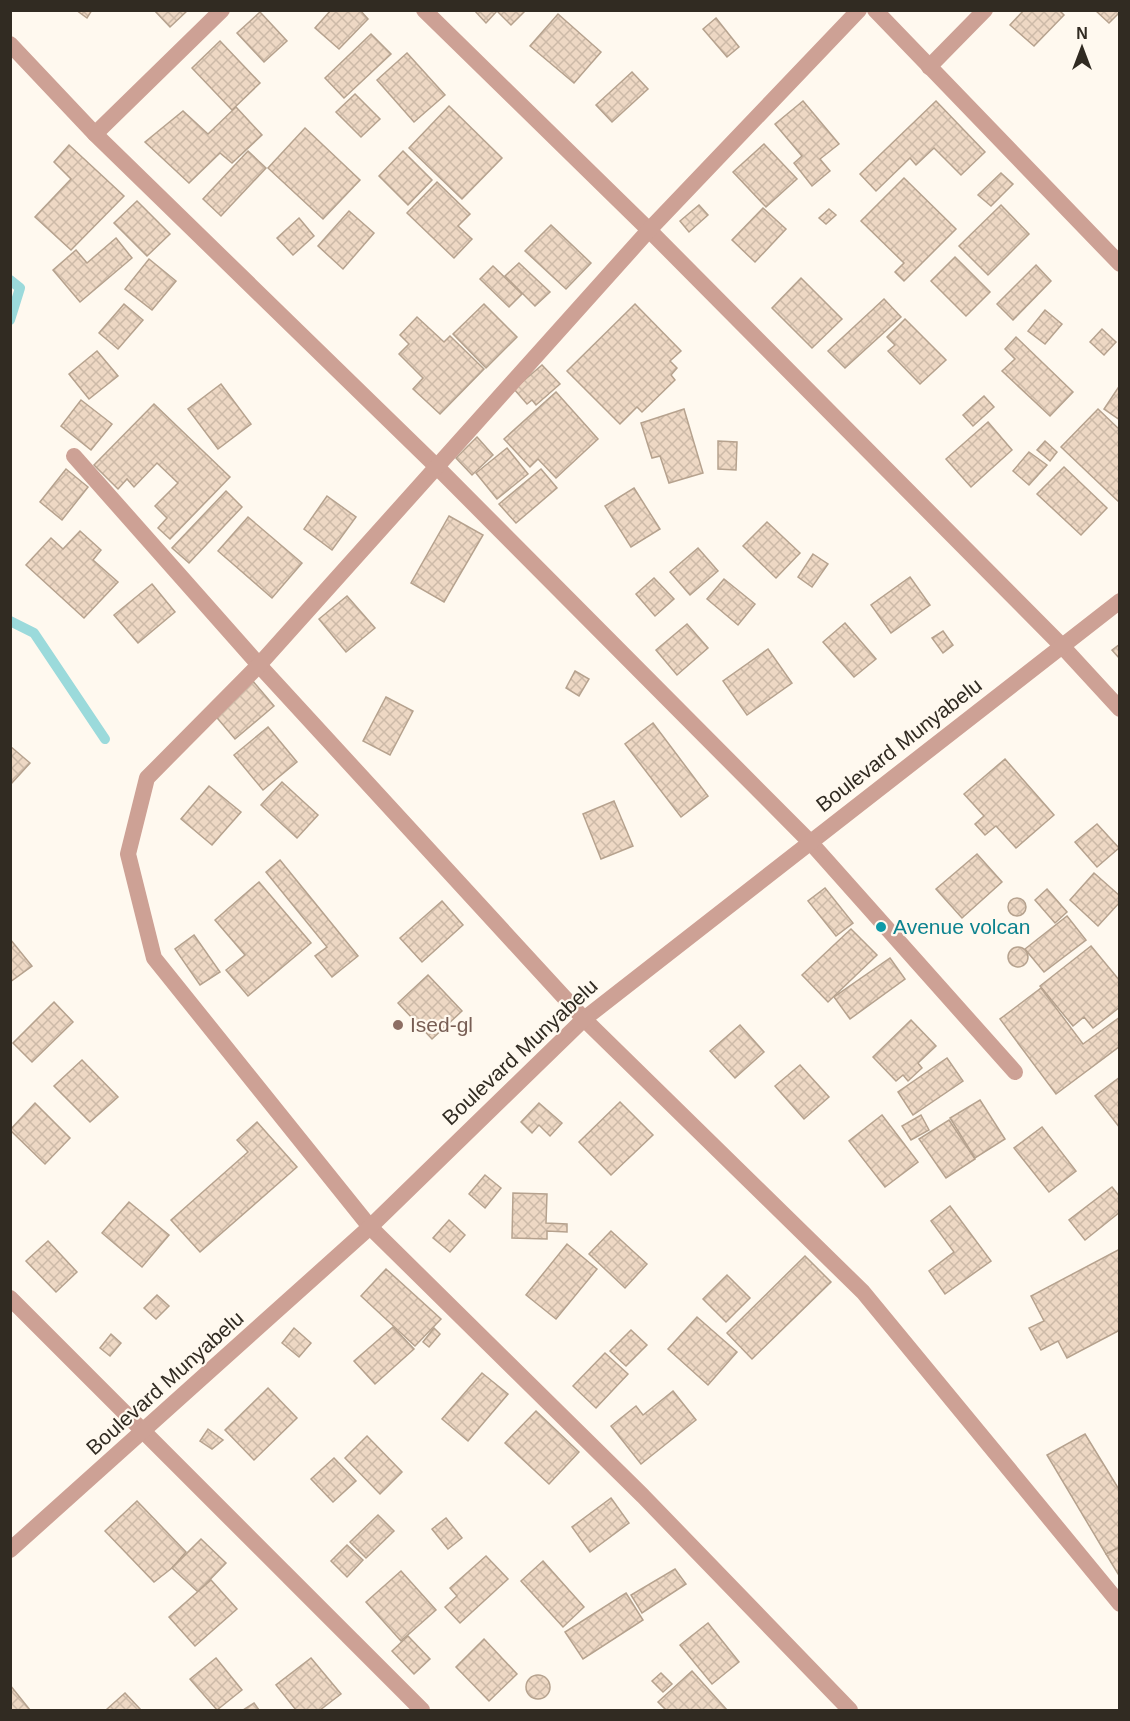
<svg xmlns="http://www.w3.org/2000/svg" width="1130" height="1721" font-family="Helvetica,sans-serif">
  <defs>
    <pattern id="building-cross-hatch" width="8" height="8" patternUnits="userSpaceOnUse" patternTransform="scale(1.5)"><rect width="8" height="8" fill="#eed8c4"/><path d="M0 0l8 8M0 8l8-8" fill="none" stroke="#cdbaa8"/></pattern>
  </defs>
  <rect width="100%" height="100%" fill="#fff9ef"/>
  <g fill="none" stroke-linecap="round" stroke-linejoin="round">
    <g stroke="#9bdadb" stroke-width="10">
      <polyline points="10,280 20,288 10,320"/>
      <polyline points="10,621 34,633 105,739"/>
    </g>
  </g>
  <g fill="url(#building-cross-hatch)" stroke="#b6a28e" stroke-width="1.5">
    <polygon points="76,10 92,10 87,18"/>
    <polygon points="154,10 188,10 170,27"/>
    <polygon points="331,10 360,10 368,19 339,49 315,28"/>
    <polygon points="474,10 526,10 511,25 497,11 486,23"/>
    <polygon points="1024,10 1059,10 1064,15 1034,46 1010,25"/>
    <polygon points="1095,10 1120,10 1120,12 1109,23"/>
    <polygon points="260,12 287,41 264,62 237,33"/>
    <polygon points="558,14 601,52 574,83 530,46"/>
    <polygon points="716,18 739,47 727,57 703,29"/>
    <polygon points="371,34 391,54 344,98 325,78"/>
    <polygon points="220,41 260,83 232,110 192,68"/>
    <polygon points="407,53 445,95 414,122 377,80"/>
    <polygon points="632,72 648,89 612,122 596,105"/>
    <polygon points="355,94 380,119 361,137 336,112"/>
    <polygon points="803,101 839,144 820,159 830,171 812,186 794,163 802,156 775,124"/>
    <polygon points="936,101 985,152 961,175 934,148 916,165 910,158 876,191 860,174"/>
    <polygon points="449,106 502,158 462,199 409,148"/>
    <polygon points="236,107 262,135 232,163 220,153 189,183 145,142 183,111 208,134"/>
    <polygon points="305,128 360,180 323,219 268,168"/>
    <polygon points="764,144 797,179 766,207 733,172"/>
    <polygon points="69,145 124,196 71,250 35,217 71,179 54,162"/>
    <polygon points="248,151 266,168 221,216 203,199"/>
    <polygon points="403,151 432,180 408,205 379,176"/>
    <polygon points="1001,173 1013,184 991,206 978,195"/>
    <polygon points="904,178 956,229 904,281 895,272 904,263 861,221"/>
    <polygon points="437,182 470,214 458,226 472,239 454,258 407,213"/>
    <polygon points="137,201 170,234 147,256 114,223"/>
    <polygon points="699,205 708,215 689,232 680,221"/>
    <polygon points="1001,205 1029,234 988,275 959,246"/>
    <polygon points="763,208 786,229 755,262 732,240"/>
    <polygon points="829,209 836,215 826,224 819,218"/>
    <polygon points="349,211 374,233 343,269 318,246"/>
    <polygon points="299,218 314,236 293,255 277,238"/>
    <polygon points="551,225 591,263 566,289 525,251"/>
    <polygon points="116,238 132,258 80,302 53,270 76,250 87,263"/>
    <polygon points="955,257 990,292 966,316 931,281"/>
    <polygon points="149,259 176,281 152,310 125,289"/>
    <polygon points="519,263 550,292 535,306 505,276"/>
    <polygon points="1036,265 1051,281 1013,320 997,304"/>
    <polygon points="493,266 522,294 509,307 480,279"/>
    <polygon points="801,278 842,319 812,348 772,308"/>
    <polygon points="884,299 901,317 845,368 828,351"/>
    <polygon points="124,304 143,320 118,349 99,333"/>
    <polygon points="484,304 517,337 486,368 453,334"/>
    <polygon points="635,304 681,351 670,361 677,368 671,375 675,380 642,412 637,407 620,424 567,371"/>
    <polygon points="1045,310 1062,324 1045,344 1028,331"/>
    <polygon points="417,317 444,342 450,336 484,369 440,414 413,389 423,378 399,354 409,344 400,335"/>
    <polygon points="905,319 946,360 920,384 888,351 895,345 887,337"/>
    <polygon points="1102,329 1116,342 1104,355 1090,342"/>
    <polygon points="1016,337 1073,392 1050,416 1002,371 1015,359 1005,349"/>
    <polygon points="97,351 118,376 89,399 69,374"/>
    <polygon points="542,365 560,384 536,405 532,400 527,404 514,389"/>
    <polygon points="221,384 251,424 218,449 188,409"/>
    <polygon points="1120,385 1120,420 1104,409"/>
    <polygon points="556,392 598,439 556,478 538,459 530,467 504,439"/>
    <polygon points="984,396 994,407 973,426 963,415"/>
    <polygon points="81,400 112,424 91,450 61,426"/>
    <polygon points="154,404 230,477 170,539 158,528 167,518 155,506 178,483 157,463 134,487 127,479 118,489 94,465"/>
    <polygon points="684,409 703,473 669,483 660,456 652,458 641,423"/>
    <polygon points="1098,409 1120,430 1120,503 1061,447"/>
    <polygon points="988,422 1012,450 971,487 946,459"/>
    <polygon points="477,437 493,455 472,475 456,458"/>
    <polygon points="718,441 737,442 736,470 718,469"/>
    <polygon points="1045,441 1057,452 1050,461 1037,450"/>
    <polygon points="507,448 528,474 497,499 476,473"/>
    <polygon points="1029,452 1047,465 1029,485 1013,471"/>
    <polygon points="1064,467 1107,508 1081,535 1037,494"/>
    <polygon points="66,469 88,487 62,520 40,502"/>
    <polygon points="541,469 557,488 516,523 499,504"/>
    <polygon points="634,488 660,529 631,547 605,506"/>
    <polygon points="226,491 242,507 189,563 172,548"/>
    <polygon points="327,496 356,517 332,550 304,529"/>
    <polygon points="449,516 483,535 444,602 411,583"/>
    <polygon points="248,517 302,563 272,598 218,551"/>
    <polygon points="767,522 800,553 776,578 743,546"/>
    <polygon points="80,531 101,550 93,560 118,582 84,618 26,565 51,538 63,549"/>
    <polygon points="698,548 718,571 690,595 670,572"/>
    <polygon points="813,554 828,564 812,587 798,577"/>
    <polygon points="910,577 930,605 891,633 871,605"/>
    <polygon points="654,578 674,599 655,616 636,594"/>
    <polygon points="724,579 755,604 738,625 707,599"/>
    <polygon points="152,584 175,612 138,643 114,615"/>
    <polygon points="347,596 375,628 346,652 319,619"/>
    <polygon points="845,623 876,659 854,677 823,642"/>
    <polygon points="687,624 708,648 677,675 656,650"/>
    <polygon points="943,631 953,645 943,653 932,638"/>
    <polygon points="1120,644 1120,659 1112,650"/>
    <polygon points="768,649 792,683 747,715 723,681"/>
    <polygon points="575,671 589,679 579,696 566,688"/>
    <polygon points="252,680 274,706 235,739 213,713"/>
    <polygon points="386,697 413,711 390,755 363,741"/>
    <polygon points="653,723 708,796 681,817 625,744"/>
    <polygon points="268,727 297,762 263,790 234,755"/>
    <polygon points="10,746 30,763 10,785"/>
    <polygon points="1005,759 1054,815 1016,848 996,826 985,835 975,824 984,816 964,794"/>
    <polygon points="282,782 318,815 297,838 261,805"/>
    <polygon points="209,786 241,812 212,845 181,819"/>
    <polygon points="614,801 633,846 601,859 583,814"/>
    <polygon points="1097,824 1119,848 1097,867 1075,842"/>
    <polygon points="977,854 1002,882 962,918 936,889"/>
    <polygon points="280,860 358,956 332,977 315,956 327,947 266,872"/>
    <polygon points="1094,873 1120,896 1120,902 1098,926 1070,900"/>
    <polygon points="259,882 311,943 248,996 226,970 245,955 215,920"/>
    <polygon points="825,888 853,923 836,936 808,901"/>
    <polygon points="1047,889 1067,912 1055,923 1035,900"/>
    <circle cx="1017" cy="907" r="9"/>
    <polygon points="442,901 463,925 422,962 400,938"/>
    <polygon points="1067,916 1086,940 1044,972 1025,949"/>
    <polygon points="851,929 877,955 828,1002 802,975"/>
    <polygon points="194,935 220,972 200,985 175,949"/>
    <polygon points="10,939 32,966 10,982"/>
    <polygon points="1091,946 1120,981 1120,1007 1093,1028 1084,1017 1073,1026 1040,986"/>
    <circle cx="1018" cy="957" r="10"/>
    <polygon points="890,958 905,979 850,1019 834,997"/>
    <polygon points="428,975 462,1011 432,1039 398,1003"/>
    <polygon points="1041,988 1083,1044 1120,1017 1120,1046 1056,1094 1000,1019"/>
    <polygon points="54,1002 73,1022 32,1062 13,1043"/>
    <polygon points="911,1020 936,1046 918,1063 922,1068 908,1081 903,1075 896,1081 873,1057"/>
    <polygon points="740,1025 764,1052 735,1078 710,1051"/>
    <polygon points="947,1058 963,1081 913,1115 898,1092"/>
    <polygon points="82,1060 118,1097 90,1122 54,1086"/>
    <polygon points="800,1065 829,1097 804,1119 775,1086"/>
    <polygon points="1120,1077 1120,1128 1095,1096"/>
    <polygon points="980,1100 1005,1139 975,1158 950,1118"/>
    <polygon points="620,1102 653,1135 611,1175 579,1142"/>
    <polygon points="35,1103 70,1138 45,1164 10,1130"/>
    <polygon points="539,1103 562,1123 550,1136 539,1125 532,1133 521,1122"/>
    <polygon points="882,1115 918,1162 885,1187 849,1141"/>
    <polygon points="921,1115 929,1130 911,1140 902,1126"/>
    <polygon points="949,1120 975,1159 946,1178 919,1139"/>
    <polygon points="257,1122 297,1167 200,1252 171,1220 248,1152 237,1140"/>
    <polygon points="1042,1127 1076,1171 1049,1192 1014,1148"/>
    <polygon points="485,1175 501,1188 485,1208 469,1194"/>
    <polygon points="1112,1187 1120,1197 1120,1212 1085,1240 1069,1220"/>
    <polygon points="513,1193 547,1194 546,1223 567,1224 567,1232 547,1231 547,1239 512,1238"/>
    <polygon points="129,1202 169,1235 142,1267 102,1233"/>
    <polygon points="950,1206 991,1261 945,1294 929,1271 954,1252 931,1221"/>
    <polygon points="449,1220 465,1235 450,1252 433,1238"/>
    <polygon points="611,1231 647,1264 625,1288 589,1254"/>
    <polygon points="48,1241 77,1272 56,1292 26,1261"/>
    <polygon points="567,1244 597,1269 556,1319 526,1295"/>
    <polygon points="1120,1249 1120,1330 1067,1358 1058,1341 1041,1350 1029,1328 1044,1321 1031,1296"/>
    <polygon points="805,1256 831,1282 752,1359 727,1333"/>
    <polygon points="386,1269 441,1319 415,1346 361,1296"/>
    <polygon points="727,1275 750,1298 726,1322 703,1299"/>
    <polygon points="157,1295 169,1306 156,1319 144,1308"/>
    <polygon points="697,1317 737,1352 708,1385 668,1349"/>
    <polygon points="393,1327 414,1349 375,1384 354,1361"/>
    <polygon points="294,1328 311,1343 299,1357 282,1343"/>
    <polygon points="434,1328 440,1334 429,1347 423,1342"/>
    <polygon points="631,1330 647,1345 626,1366 610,1351"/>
    <polygon points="111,1334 121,1343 110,1356 100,1348"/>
    <polygon points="605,1353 628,1374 596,1408 573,1386"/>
    <polygon points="482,1373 508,1394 468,1441 442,1419"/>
    <polygon points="268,1388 297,1418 254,1460 225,1430"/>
    <polygon points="673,1391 696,1420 641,1464 611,1426 636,1406 643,1415"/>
    <polygon points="536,1411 579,1452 549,1484 505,1443"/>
    <polygon points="208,1429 223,1440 212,1449 200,1441"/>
    <polygon points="1085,1434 1120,1491 1120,1547 1106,1554 1047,1455"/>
    <polygon points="367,1436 402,1472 380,1494 345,1458"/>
    <polygon points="334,1458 356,1481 333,1502 311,1479"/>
    <polygon points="611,1498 629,1523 590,1552 572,1527"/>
    <polygon points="137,1501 186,1552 172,1568 154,1582 105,1531"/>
    <polygon points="378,1515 394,1531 366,1558 350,1542"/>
    <polygon points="446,1518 462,1538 448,1549 432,1529"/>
    <polygon points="201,1539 226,1563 198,1592 172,1568"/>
    <polygon points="347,1545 363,1560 347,1577 331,1561"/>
    <polygon points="1120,1547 1120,1577 1106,1554"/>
    <polygon points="486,1556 508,1579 460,1623 445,1607 457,1596 450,1588"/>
    <polygon points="543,1561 584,1607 563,1627 521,1581"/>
    <polygon points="675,1569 686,1584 642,1613 631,1595"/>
    <polygon points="401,1571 436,1610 401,1641 366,1602"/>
    <polygon points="211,1580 237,1609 195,1646 169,1617"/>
    <polygon points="626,1593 643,1620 583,1659 565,1632"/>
    <polygon points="708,1623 739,1662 712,1684 680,1645"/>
    <polygon points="408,1636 430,1659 414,1674 392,1651"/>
    <polygon points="484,1639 517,1674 489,1701 456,1667"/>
    <polygon points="216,1658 242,1690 217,1710 190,1679"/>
    <polygon points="311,1658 341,1694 320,1710 296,1710 276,1685"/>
    <polygon points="692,1671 727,1710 666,1710 658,1702"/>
    <polygon points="661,1673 672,1684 663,1692 652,1681"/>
    <circle cx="538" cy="1687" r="12"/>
    <polygon points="10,1685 30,1710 10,1710"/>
    <polygon points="125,1693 141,1710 106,1710"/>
    <polygon points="254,1703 259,1710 243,1710"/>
  </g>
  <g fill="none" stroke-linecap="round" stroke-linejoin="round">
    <g stroke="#cda195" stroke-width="16">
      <polyline points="424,10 649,230 1062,646 1120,709"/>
      <polyline points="875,10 1120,264"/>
      <polyline points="10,44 95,134 437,467 811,843 1015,1072"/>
      <polyline points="929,67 985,10"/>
      <polyline points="95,134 222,10"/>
      <polyline points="74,456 259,665 584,1019 863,1292 1120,1604"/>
      <polyline points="10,1298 422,1710"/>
      <polyline points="850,1710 643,1496 370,1227 154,958 128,854 147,778 259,665 649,230 859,10"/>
    </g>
    <polyline stroke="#cda195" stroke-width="16" points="10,1550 370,1227 584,1019 1120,601"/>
  </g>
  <circle fill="#0f9aa8" stroke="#fff9ef" stroke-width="2" cx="881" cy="927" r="6"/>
  <circle fill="#8d6e63" stroke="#fff9ef" stroke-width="2" cx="398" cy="1025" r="6"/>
  <g text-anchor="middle" stroke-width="4.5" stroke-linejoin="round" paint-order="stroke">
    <g font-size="21" fill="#312b22" stroke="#fff9ef">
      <text transform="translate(899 745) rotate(-38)" y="7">Boulevard Munyabelu</text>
      <text transform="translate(520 1052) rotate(-43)" y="7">Boulevard Munyabelu</text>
      <text transform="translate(165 1383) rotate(-42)" y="7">Boulevard Munyabelu</text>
    </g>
    <g font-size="21" fill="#0d838f" stroke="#fff9ef" text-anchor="start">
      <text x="893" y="934">Avenue volcan</text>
    </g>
    <g font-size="21" fill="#785e54" stroke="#fff9ef" text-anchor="start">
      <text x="410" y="1032">Ised-gl</text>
    </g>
  </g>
  <rect width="1130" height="1721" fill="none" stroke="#312b22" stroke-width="24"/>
  <g transform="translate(1082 48)" stroke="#fff9ef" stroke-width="4.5" paint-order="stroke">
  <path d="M0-4.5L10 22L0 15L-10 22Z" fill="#312b22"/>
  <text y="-9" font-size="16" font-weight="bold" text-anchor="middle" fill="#312b22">N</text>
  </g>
</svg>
